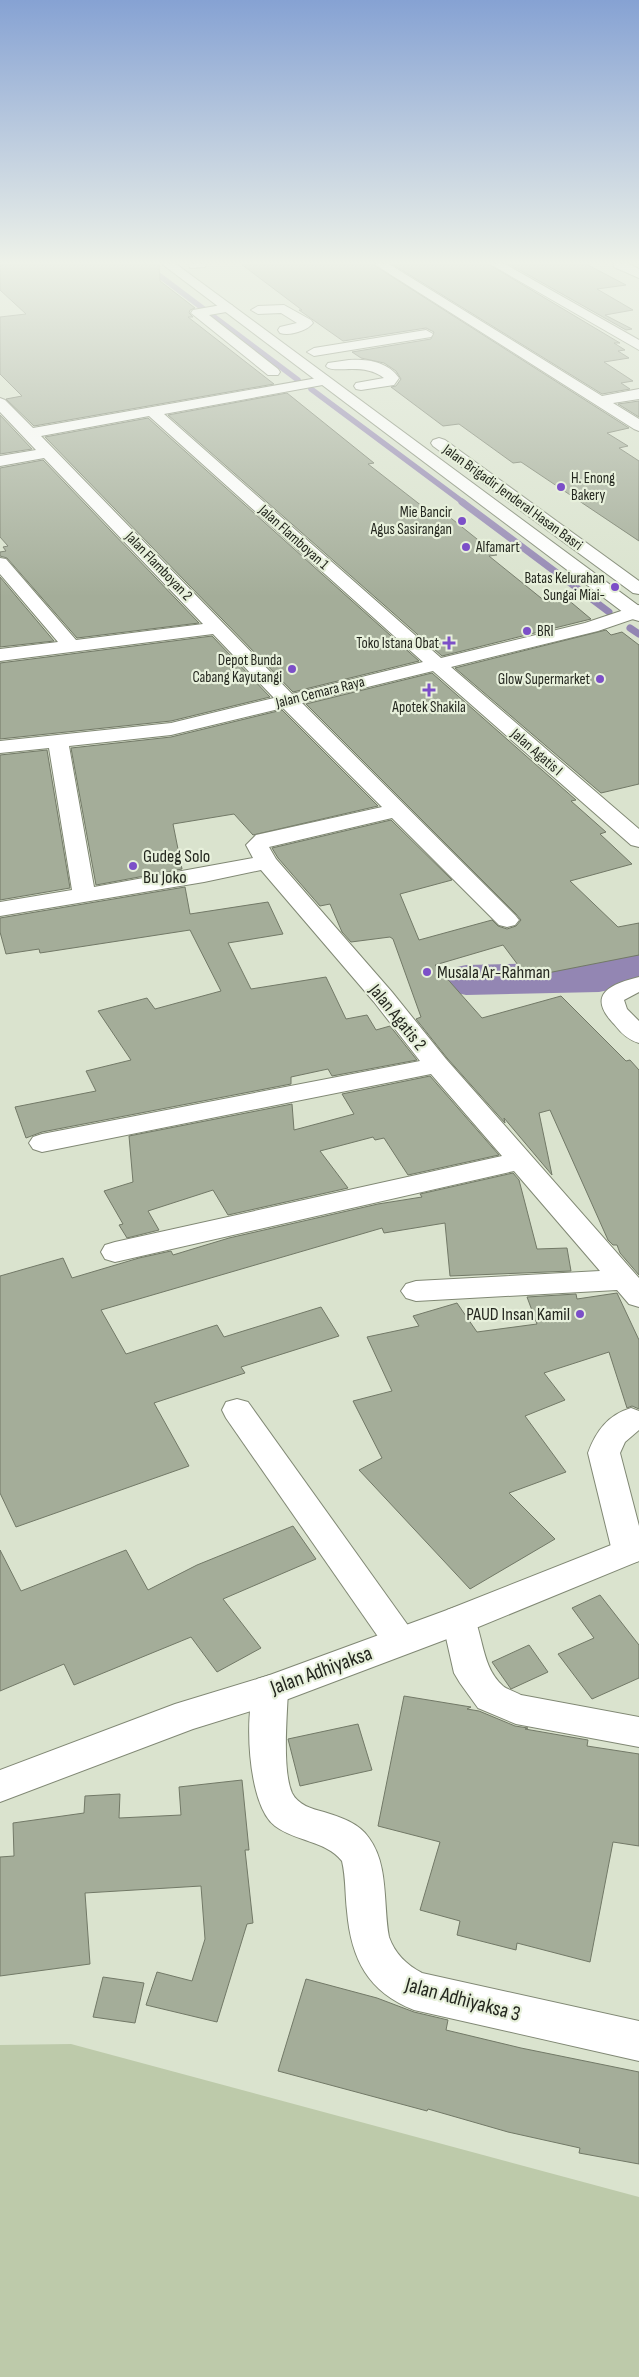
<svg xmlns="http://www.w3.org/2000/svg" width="639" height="2377" font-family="'Sofia Sans Condensed',sans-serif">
  <rect width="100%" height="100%" fill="#dae3ce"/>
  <polygon fill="#bdcaaa" points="71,2044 639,2197 639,2377 0,2377 0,2045"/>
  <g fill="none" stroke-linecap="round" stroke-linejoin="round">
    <g stroke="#9386b3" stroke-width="5.5">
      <polyline points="144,264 298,380"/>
      <polyline points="311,389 464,503"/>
    </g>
    <g stroke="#9386b3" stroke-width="7">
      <polyline points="462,502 609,612"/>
      <polyline points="630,628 639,634"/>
    </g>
    <polygon fill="#9386b3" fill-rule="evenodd" points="639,954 639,984 599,992 466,995 448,991 441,980 448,969 466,965 599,962"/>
  </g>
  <g fill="#a4ad99" stroke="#727967">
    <polygon points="0,264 159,264 160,281 195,308 190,310 189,313 193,317 188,317 274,384 34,426 6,399 22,396 0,374 0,317 26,314 0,290"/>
    <polygon points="241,264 372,264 629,428 607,433 628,446 619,448 639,461 639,541 521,462 513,463 459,424 443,426 391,387 396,386 401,379 396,371 384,363 361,358 352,352 431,339 434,332 426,328 343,341 299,310 302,310"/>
    <polygon points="392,264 488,264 620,343 614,343 625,350 618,351 629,358 604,362 633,381 621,383 630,389 602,394"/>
    <polygon points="509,264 586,264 626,285 597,289 633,310 605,315 632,329 626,330"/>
    <polygon points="287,393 374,463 368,464 436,517 447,515 497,555 489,556 546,602 566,598 591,619 442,656 168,415"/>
    <polygon points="639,401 639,417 618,404"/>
    <polygon points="0,415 32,449 0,454"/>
    <polygon points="148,418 419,661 293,692 45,437"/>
    <polygon points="43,460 199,623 77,638 7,558 0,556 0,552 6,551 3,547 8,546 0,537 0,468"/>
    <polygon points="0,577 54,641 0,647"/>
    <polygon points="606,630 611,635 622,632 639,645 639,784 601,793 455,668"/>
    <polygon points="212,636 270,697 171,721 0,739 0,663"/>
    <polygon points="432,673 576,800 571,801 606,832 600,834 632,864 570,881 618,927 639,923 639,955 527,977 503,945 435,965 482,1018 561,996 626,1061 630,1060 639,1070 639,1275 620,1253 617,1245 613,1245 608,1240 550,1110 539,1113 552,1175 504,1118 505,1123 447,1058 416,1019 421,1017 393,939 390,937 351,942 342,932 330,904 320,906 278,858 272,848 391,820 452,880 400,894 419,940 492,920 498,926 507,929 516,926 521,920 516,914 306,704"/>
    <polygon points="282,710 378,806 253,835 234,814 173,824 182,869 96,885 71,748 171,737"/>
    <polygon points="47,750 70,888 0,900 0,755"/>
    <polygon points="185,887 190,914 268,902 283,934 228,943 251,989 326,977 346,1019 367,1015 376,1030 390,1026 417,1060 332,1076 328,1069 291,1077 291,1084 42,1132 26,1138 15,1107 96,1091 86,1071 131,1060 98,1011 147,998 155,1009 221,991 190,930 40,953 39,949 6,954 0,932 0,918"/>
    <polygon points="430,1076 499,1155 408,1175 384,1138 375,1140 373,1137 320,1151 348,1188 228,1215 213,1190 148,1211 159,1230 127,1238 119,1225 123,1224 104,1191 133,1182 129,1136 292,1104 294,1130 354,1114 342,1094"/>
    <polygon points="513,1173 519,1180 537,1249 567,1248 571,1271 450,1276 445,1223 384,1233 382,1228 101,1310 126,1354 217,1325 224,1337 321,1307 339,1336 241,1367 245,1373 154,1403 189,1466 16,1527 0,1493 0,1276 63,1258 72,1278 139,1258 171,1251 173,1255 229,1238 378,1204 422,1197 420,1194"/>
    <polygon points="617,1293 639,1340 639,1409 632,1406 627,1408 609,1352 544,1373 565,1400 525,1416 566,1472 509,1493 555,1539 470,1589 359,1470 382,1458 353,1401 392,1391 367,1337 419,1326 413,1316 457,1303 477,1332 537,1324 527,1297 576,1294 577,1299"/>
    <polygon points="293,1526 316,1559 223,1599 261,1648 217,1672 191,1637 74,1685 64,1664 0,1691 0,1550 21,1591 126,1550 148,1590 197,1565"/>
    <polygon points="600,1595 639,1645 639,1678 592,1699 558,1654 594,1638 572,1608"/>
    <polygon points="529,1645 548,1672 511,1689 492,1662"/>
    <polygon points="404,1696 471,1707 467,1709 479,1711 515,1726 528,1728 525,1729 588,1740 587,1746 639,1754 639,1846 613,1842 590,1962 517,1943 516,1950 457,1935 460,1921 420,1910 440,1842 378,1826"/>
    <polygon points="358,1724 372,1770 300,1786 288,1739"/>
    <polygon points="242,1780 249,1850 245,1850 253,1923 247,1924 217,2022 146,2005 157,1972 192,1981 205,1939 201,1886 85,1893 90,1964 0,1976 0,1857 14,1856 13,1823 84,1813 85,1796 120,1794 119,1818 181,1815 179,1787"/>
    <polygon points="103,1977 144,1983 135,2023 93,2017"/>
    <polygon points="306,1979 377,1998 414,2012 448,2020 446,2030 521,2048 639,2072 639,2164 579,2153 580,2148 508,2132 428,2109 427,2111 278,2071"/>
  </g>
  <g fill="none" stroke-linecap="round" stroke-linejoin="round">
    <g stroke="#808874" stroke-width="2">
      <g id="minor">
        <polygon points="189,264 206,264 205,267 190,268"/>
        <polygon points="374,264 389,264 602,396 639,389 639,399 613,403 639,419 639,431 634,429"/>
        <polygon points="490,264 505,264 639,340 639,350"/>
        <polygon points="613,264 629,264 639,269 639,278 614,267"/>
        <polygon points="227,304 232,305 234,308 232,311 209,315 278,369 280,372 278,375 268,375 191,313 193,310"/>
        <path d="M284,305L311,320L313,323C307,331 290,336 280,333L278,330L280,327L297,323L281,313L258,314L251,310L258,306Z"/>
        <polygon points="426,330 433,334 431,337 314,356 307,352 314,348"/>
        <path d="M349,360C368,359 388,362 399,378L394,385L361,390L356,389L354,386L356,383L384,378C363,361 333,375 326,366L328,363Z"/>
        <path d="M323,377L330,381L328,384L164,414L441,658L585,623L639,605V617L598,631L451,667L639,829V847L631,845L433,671L302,703L515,915L519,920L515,925L507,927L499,925L392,818L269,847L276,859L392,992L446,1059L639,1278V1307L629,1304L617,1290L416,1301L406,1298L401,1291L406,1284L416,1281L600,1271L514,1171L115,1262L105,1259L101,1252L105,1245L115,1242L502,1156L431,1074L42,1152L33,1149L29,1143L33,1137L42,1134L420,1061L374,1002L261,870L204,882L0,916V902L72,890L49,748L0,753V741L171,723L274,698L213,634L0,661V649L58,642L0,574V558L6,559L76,640L203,624L44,458L0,466V456L36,450L0,412V398L5,400L33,428ZM149,416L423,662L292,694L41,436ZM283,708L382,807L256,835L246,845L253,858L94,887L69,746L171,735Z"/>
        <path d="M639,977V992L624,1000L627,1009L639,1021V1043C628,1040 621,1033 614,1024C586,995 610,984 639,977Z"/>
        <polygon points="237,1399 248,1402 412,1631 417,1641 412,1651 400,1655 388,1651 226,1418 222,1410 226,1402"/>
        <path d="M631,1408L639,1411V1430L625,1442L620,1453L639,1526V1561L629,1564L617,1560L612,1551L588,1453C596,1431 608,1415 631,1408Z"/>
        <path d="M459,1606L471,1610C484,1635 481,1667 503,1686C508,1690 516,1692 521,1695L639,1717V1747L516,1724L478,1708L460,1683L454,1673L442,1620L447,1610Z"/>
        <path d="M270,1675L283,1679L288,1690C287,1716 282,1770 292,1793C298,1805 312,1809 324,1812C340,1817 359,1823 369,1838C389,1865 383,1905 389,1937C395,1954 407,1965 422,1973L639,2021V2061L414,2010C368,1992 351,1959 347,1911C345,1895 346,1878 342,1861C325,1840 296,1842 275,1826C247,1806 243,1708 257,1679Z"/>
      </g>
    </g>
    <g stroke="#808874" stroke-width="2">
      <polygon id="major" points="639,1534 639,1561 471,1630 283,1701 193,1729 0,1802 0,1770 175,1704 267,1676 447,1610"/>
    </g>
    <g stroke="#808874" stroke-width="2">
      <g id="highway">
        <polygon points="162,264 176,264 639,606 639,621 632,619"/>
        <polygon points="439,438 445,440 639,581 639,594 633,593 433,446 431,443 433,440"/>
      </g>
    </g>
    <use href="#minor" fill="#fff" fill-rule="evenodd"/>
    <use href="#major" fill="#fff" fill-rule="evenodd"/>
    <use href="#highway" fill="#fff" fill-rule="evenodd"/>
  </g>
  <linearGradient id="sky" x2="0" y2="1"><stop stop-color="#86a2d3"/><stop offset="0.44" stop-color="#eef2e9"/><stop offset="1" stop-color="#eef2e9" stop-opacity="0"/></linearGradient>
  <rect width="639" height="597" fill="url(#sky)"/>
  <g fill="#7c4fc8" stroke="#e7f0db" stroke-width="2">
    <circle cx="561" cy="487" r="5"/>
    <circle cx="462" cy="521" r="5"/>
    <circle cx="466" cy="547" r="5"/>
    <circle cx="615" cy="587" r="5"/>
    <circle cx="527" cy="631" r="5"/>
    <path d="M446.5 635.5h5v5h5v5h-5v5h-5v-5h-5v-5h5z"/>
    <circle cx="292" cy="669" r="5"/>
    <circle cx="600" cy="679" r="5"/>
    <path d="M426.5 682.5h5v5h5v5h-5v5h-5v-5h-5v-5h5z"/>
    <circle cx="133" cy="866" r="5"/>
    <circle cx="427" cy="972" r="5"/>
    <circle cx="580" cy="1314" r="5"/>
  </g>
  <g text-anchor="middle" stroke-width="4.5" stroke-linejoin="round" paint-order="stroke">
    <g font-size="15" fill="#24271f" stroke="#e7f0db" text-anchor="end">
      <text x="571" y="483" text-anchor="start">H. Enong<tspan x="571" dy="17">Bakery</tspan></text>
      <text x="452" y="517">Mie Bancir<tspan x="452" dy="17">Agus Sasirangan</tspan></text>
      <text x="476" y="552" text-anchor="start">Alfamart</text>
      <text x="605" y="583">Batas Kelurahan<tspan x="605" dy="17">Sungai Miai-</tspan></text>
      <text x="537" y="636" text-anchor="start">BRI</text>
      <text x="439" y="648">Toko Istana Obat</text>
      <text x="282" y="665">Depot Bunda<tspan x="282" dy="17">Cabang Kayutangi</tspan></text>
      <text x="590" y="684">Glow Supermarket</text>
      <text x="429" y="712" text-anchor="middle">Apotek Shakila</text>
    </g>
    <g font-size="15" fill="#24271f" stroke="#e7f0db">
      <text transform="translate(513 497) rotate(36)" y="5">Jalan Brigadir Jenderal Hasan Basri</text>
      <text transform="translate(294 537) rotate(42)" y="5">Jalan Flamboyan 1</text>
      <text transform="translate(159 566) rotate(46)" y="5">Jalan Flamboyan 2</text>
      <text transform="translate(320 692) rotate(-14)" y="5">Jalan Cemara Raya</text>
      <text transform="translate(537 752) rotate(41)" y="5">Jalan Agatis I</text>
    </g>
    <g font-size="18" fill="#24271f" stroke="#e7f0db" text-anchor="start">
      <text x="143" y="862">Gudeg Solo<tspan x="143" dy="21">Bu Joko</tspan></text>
      <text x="437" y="978">Musala Ar-Rahman</text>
      <text x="570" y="1320" text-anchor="end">PAUD Insan Kamil</text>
    </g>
    <g font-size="18" fill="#24271f" stroke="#e7f0db">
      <text transform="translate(398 1017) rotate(51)" y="6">Jalan Agatis 2</text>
    </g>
    <g font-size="21" fill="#24271f" stroke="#e7f0db">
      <text transform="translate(321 1670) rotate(-20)" y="7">Jalan Adhiyaksa</text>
      <text transform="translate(463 1999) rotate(15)" y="7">Jalan Adhiyaksa 3</text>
    </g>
  </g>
</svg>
